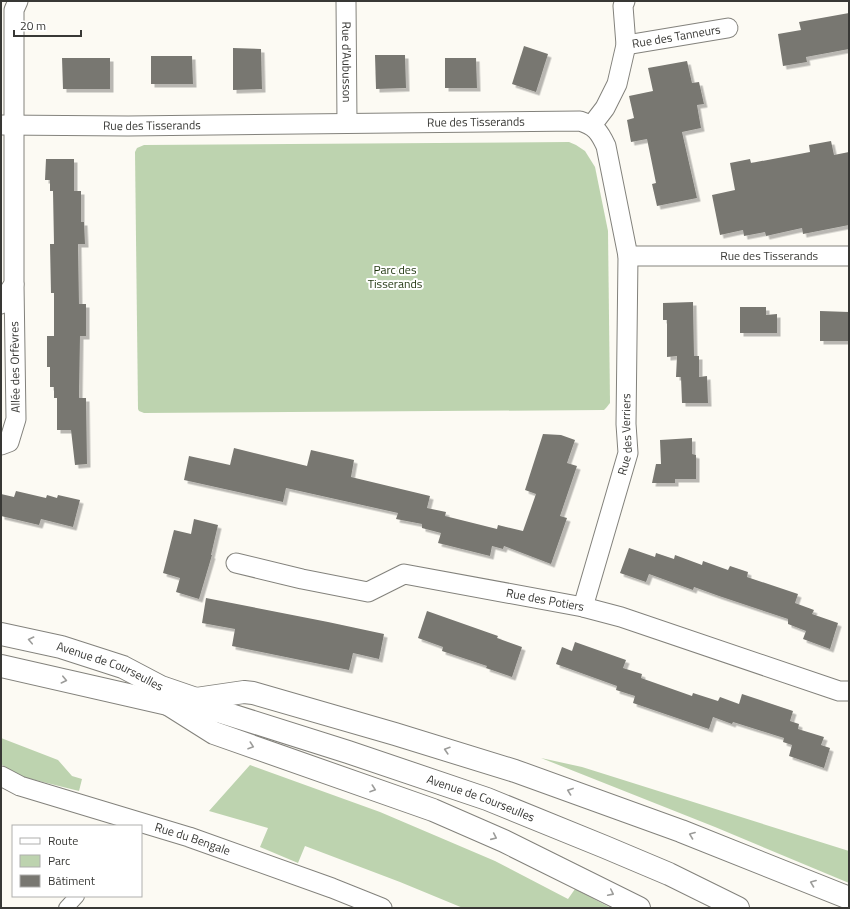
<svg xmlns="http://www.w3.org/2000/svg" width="850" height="909" font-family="'Titillium Web',sans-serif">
  <defs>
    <filter id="shadow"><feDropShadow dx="3.5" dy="3.5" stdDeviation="0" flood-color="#0004"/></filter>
  </defs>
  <rect width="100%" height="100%" fill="#fcfaf3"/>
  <g fill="#bdd3af">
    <polygon points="569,142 576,145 585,151 595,167 608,231 610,403 606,408 604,410 144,413 139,411 138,409 135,152 137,148 144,145"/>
    <polygon points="1,738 58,760 72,776 82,779 79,791 19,776 1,764"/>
    <polygon points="541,758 582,767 849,851 849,883 715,827"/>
    <polygon points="250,765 380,812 495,861 568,899 575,889 611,908 463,908 400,882 305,846 298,863 260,847 268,828 209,811"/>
  </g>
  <g fill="#787771" filter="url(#shadow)">
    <polygon points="849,13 849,49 806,57 807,62 783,66 778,34 801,30 799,22"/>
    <polygon points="524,46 548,54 536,92 512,84"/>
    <polygon points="233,48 261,49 262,89 233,90"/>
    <polygon points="375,55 405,55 406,88 376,89"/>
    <polygon points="151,56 192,56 193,84 151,84"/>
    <polygon points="62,58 110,58 110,89 63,89"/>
    <polygon points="445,58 476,58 477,88 445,88"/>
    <polygon points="687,61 692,83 699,82 704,104 697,105 701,128 682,132 697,198 657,206 652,184 656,183 647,139 631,142 627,120 634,118 629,96 653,91 648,68"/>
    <polygon points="831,141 834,155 849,152 849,225 803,234 802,228 766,236 765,232 744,236 743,230 720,235 712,195 735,190 730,163 750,159 751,163 810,152 809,145"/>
    <polygon points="46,159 74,159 74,191 81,191 81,222 84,222 85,244 78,244 79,304 86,304 86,336 80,336 79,398 86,398 87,464 75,465 71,430 57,430 57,398 54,398 54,387 50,387 50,367 47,367 47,336 54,336 54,293 51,293 50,244 54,244 53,191 50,191 50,180 45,180"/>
    <polygon points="693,302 694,356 699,356 699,377 707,376 708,403 682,403 681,377 676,377 677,356 667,357 667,320 663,320 663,303"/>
    <polygon points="740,307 766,307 766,315 777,314 777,333 740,333"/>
    <polygon points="820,311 849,312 849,341 820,341"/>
    <polygon points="543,434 561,435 575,440 567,463 577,466 560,516 567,518 551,564 504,546 503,549 492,546 490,556 438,543 441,533 422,528 422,524 396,519 398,513 286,488 283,502 184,480 189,456 230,465 234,448 307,466 311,450 354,460 351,477 430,496 427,508 446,512 445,516 497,529 498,525 523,531 536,494 525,490"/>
    <polygon points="692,438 692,454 696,455 696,479 675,479 675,483 652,483 656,464 661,464 660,440"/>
    <polygon points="16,491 46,498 47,495 57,498 58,495 80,500 73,527 41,519 39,525 1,516 1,494 14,497"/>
    <polygon points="194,519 218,525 211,555 212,555 199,599 176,592 180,578 163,573 174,530 191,534"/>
    <polygon points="629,548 655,557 656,553 674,559 675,555 702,565 703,561 728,570 730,566 748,572 747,577 798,594 795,603 814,610 812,614 838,623 830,649 803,639 806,631 788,624 788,619 719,596 694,587 693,590 649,574 646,582 620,573"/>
    <polygon points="206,598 328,622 384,634 379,659 353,653 349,670 232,646 235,629 202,623"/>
    <polygon points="427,611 498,636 497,638 522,647 512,677 486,668 487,666 442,651 443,647 418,638"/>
    <polygon points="575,642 626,660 623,668 642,674 641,678 692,696 693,693 718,701 720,697 739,704 742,694 793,711 790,721 799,724 798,729 824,737 821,745 830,748 824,768 789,756 792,745 783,742 784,738 733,722 732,724 713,717 709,729 633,703 635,696 616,690 617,686 556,664 562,647 572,651"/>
  </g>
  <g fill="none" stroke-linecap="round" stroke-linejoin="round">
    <g stroke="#83827c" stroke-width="16">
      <polyline id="pedestrian" points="66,908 77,896"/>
    </g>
    <g stroke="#83827c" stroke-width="21">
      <g id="minor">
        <path id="s1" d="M346,1L347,123"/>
        <path id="s2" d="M626,45L728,28"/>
        <path id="s3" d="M1,125L128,126L580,121C595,126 599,131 606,146L628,256H849"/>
        <polyline points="592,125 605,108 617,84 626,45 623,6 625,1"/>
        <polyline points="1,304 14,284 14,10 18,1"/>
        <polyline points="1,445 9,442 16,419 14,284"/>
        <path id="s4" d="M236,563L302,579L368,592L404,574L583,607L621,617L839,691H849"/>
        <path id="s5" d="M583,607L628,453L626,424L628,256"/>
        <path id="s6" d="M1,776L20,786L189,837L332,888L382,908"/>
      </g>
    </g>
    <g stroke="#83827c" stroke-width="24">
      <g id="tertiary">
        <path id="s7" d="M215,710L348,752L487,799L605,847L669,874L738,908"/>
      </g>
    </g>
    <g stroke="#83827c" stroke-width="24">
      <g id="secondary">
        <path id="s8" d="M1,634L61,647L123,667L161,687L196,699L208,706"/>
        <polyline points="1,666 181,707"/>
        <polyline points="196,699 244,692 253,693 395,734 515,771 681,831 849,898"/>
        <polyline points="168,704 214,733 433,810 504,841 639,908"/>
      </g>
    </g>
    <use href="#pedestrian" stroke="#fff" stroke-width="14"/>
    <use href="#minor" stroke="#fff" stroke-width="19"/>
    <use href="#tertiary" stroke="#fff" stroke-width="22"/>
    <use href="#secondary" stroke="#fff" stroke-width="22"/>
  </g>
  <defs><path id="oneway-chevron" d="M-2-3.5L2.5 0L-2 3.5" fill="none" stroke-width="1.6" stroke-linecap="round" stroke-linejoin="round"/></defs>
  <g stroke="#9c9c9a">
    <use href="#oneway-chevron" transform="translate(31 640) rotate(-168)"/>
    <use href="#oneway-chevron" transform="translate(64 680) rotate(13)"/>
    <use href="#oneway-chevron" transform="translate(251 746) rotate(19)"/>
    <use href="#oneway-chevron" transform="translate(447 750) rotate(-163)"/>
    <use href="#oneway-chevron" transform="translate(373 789) rotate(19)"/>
    <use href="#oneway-chevron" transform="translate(570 791) rotate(-160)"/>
    <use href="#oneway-chevron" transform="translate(692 835) rotate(-159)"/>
    <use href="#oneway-chevron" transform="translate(494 837) rotate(24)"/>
    <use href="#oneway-chevron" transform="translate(813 883) rotate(-159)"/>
    <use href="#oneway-chevron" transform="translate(611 893) rotate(26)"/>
  </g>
  <g text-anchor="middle" stroke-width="4" stroke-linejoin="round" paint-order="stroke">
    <g font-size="12" fill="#383835" stroke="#fff">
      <text dy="4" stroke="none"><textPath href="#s2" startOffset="51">Rue des Tanneurs</textPath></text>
      <text dy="4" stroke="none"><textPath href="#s1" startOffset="61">Rue d'Aubusson</textPath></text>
      <text dy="4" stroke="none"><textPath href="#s3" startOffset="475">Rue des Tisserands</textPath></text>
      <text dy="4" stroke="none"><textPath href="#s3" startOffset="151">Rue des Tisserands</textPath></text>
      <text dy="4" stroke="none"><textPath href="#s3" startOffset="870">Rue des Tisserands</textPath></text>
      <text transform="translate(15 367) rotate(-91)" y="4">Allée des Orfèvres</text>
      <text dy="4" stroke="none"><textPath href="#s5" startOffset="179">Rue des Verriers</textPath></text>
      <text dy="4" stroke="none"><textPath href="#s4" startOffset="319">Rue des Potiers</textPath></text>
      <text dy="4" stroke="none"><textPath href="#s8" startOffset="114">Avenue de Courseulles</textPath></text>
      <text dy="4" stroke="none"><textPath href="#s7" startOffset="280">Avenue de Courseulles</textPath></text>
      <text dy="4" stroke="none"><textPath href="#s6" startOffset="202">Rue du Bengale</textPath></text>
    </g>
    <g font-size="12" fill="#1d330c" stroke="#fff">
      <text x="395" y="274">Parc des<tspan x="395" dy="14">Tisserands</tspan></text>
    </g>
  </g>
  <rect width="850" height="909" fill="none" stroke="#383835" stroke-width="4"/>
  <rect x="12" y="825" width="130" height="72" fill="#ffffff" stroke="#afafae"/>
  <rect x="20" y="838" width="20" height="6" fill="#ffffff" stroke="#afafae"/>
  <text x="48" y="845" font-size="12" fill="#383835">Route</text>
  <rect x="20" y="855" width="20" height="12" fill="#bdd3af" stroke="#afafae"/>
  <text x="48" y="865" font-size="12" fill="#383835">Parc</text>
  <rect x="20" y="875" width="20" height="12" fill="#787771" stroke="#afafae"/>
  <text x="48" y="885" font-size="12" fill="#383835">Bâtiment</text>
  <path d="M14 30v6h67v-6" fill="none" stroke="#383835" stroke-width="2"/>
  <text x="20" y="30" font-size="12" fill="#383835" stroke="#ffffff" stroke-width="3" paint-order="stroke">20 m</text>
</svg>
